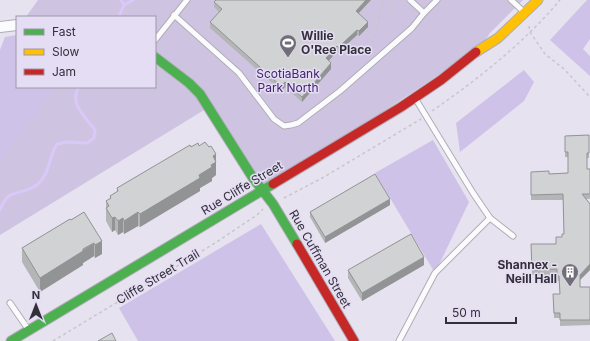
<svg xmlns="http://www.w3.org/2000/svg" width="590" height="341" font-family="Inter,sans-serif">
  <rect width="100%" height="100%" fill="#e6e2ef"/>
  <polygon fill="#cec4e1" points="38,0 523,0 490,33 480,48 263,190 209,107 0,235 0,63 17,34 17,87 155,87 155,17 26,17"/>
  <g fill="#cfc2e8">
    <polygon points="587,0 590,0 590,39 583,49 590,56 590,76 550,40"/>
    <polygon points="17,35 17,87 55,87 0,163 0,50 5,37"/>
    <polygon points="524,70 534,82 524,101 460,152 456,123"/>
    <polygon points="433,140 469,202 435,273 375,173"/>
    <polygon points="261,224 335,341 138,341 119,308"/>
  </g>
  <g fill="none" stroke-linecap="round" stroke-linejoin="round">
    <g stroke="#d9c8f8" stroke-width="3">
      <polyline points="124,5 133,0"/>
      <polyline points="120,14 124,5 121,0"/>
      <path d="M0,210C2,205 5,197 11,195C21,190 30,192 39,183C50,173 49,156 57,144L67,142L87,143L94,138L95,130C86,117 68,103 79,87"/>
    </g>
    <g stroke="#b0adb6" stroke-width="7">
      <g id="lane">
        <polyline points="410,0 424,13"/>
        <polyline points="511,0 524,12"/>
        <polyline points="174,15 239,73 274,119 284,126 291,125 298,123 340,91 412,28 424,13 437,0"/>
        <polyline points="155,40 187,0"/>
        <polyline points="415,98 473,193 490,218 513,236"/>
        <polyline points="10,303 28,329"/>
        <polyline points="399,341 435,273 490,218"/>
      </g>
    </g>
    <g stroke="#b0adb6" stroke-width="12">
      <polyline id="street" points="0,27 17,25"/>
    </g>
    <g stroke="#b0adb6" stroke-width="11">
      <g id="fast">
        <polyline points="155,57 189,83 200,94 253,178 273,204 297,244"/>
        <polyline points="11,341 273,184"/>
      </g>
    </g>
    <g stroke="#b0adb6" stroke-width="11">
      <polyline id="slow" points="476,52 498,38 538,0"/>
    </g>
    <g stroke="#b0adb6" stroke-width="11">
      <g id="jam">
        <polyline points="273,184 401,107 441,80 476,52"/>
        <polyline points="297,244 354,341"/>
      </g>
    </g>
    <g stroke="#c8c6cb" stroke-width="1.5" stroke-dasharray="3 3" stroke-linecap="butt">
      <polyline points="361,10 369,16 388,16 396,1"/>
      <polyline points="529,26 530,32 545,54 564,69 590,97"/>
      <polyline points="372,43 374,39 382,8 382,0"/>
      <polyline points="341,49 351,59"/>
      <path d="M432,111C478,79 524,43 560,0"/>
      <polyline points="284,198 324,177 421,119"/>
      <polyline points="53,341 212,245 257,215 263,209"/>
    </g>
    <use href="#lane" stroke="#fbfbfd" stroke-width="5"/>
    <use href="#street" stroke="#fbfbfd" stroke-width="10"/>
    <use href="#fast" stroke="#4caf50" stroke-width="9"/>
    <use href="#slow" stroke="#ffc107" stroke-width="9"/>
    <use href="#jam" stroke="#c62828" stroke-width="9"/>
  </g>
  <g fill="#b3b5b6">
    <polygon points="214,2 359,13 368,27 359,36 357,35 344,47 339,54 337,51 329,61 331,69 302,102 285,87 281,91 210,28 210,22 219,12 214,7"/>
    <polygon points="589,135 589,158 587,158 587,169 590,169 590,199 586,199 590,204 590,270 580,280 580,287 590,287 590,325 560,326 560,318 554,318 553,294 560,294 559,281 557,281 557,275 532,275 531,244 556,244 562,237 564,234 563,200 531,200 531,172 549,174 568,173 568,157 565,157 565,136"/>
    <polygon points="199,146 209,147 216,161 216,175 212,178 212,181 200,188 200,191 140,227 138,226 124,234 123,232 118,235 115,230 112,232 106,221 106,201 110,199 110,196 117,192 117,188 191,147"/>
    <polygon points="390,205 325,243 310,217 310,212"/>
    <polygon points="84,212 102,254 95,258 94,256 83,263 83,265 40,292 22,262 22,248"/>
    <polygon points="424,265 362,301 348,278 348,270"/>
  </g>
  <g fill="#929394">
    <polygon points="366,0 371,0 356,16 356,11"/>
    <polygon points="368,22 368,27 359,36 359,31"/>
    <polygon points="357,30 357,35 344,47 339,54 339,48 344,42"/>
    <polygon points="337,46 337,51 326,64 326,58"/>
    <polygon points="331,63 331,69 302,102 302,97"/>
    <polygon points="285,82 285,87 281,91 281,86"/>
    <polygon points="216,154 216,175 212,178 212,181 200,188 200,191 140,227 140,214 199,175 211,165 213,156"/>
    <polygon points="390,199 390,205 325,243 325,237"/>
    <polygon points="138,212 138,226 124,234 124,221"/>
    <polygon points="115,217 115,230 112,232 112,218"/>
    <polygon points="123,218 123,232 118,235 118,221"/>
    <polygon points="102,241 102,254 95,258 95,245"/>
    <polygon points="94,243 94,256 83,263 83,265 40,292 40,278"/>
    <polygon points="424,257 424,265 362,301 362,293"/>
    <polygon points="590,264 590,270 580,280 580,275"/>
  </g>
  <g fill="#d0d2d4" stroke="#929394">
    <polygon points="216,0 366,0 356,11 368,22 359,31 357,30 344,42 339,48 337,46 326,58 331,63 302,97 285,82 281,86 210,22 222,9 214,2"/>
    <polygon points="589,135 589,153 587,153 587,169 590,169 590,194 582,194 590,204 590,264 580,275 580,287 590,287 590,320 560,320 560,313 554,313 553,294 560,294 559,276 557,276 557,269 532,270 531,244 556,244 556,237 562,237 562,234 564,234 563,194 531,195 531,172 549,171 549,174 568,173 568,152 565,152 565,136"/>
    <polygon points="205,142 209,147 211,146 216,154 213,156 216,162 211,165 212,167 199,175 200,178 140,214 138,212 124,221 123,218 118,221 115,217 112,218 106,208 109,206 106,201 111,198 110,196 118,191 117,188 190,145 191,147 198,143 199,146"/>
    <polygon points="375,174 390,199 325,237 310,212"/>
    <polygon points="84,212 102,241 95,245 94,243 83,249 83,251 40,278 22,248 70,219 71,220"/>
    <polygon points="411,234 424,257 362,293 348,270"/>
    <polygon points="112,333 116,341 98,341"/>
  </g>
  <defs>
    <g id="stadium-pin" transform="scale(0.9)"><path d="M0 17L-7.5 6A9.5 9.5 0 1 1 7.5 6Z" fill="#726e79" stroke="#e4ddf4"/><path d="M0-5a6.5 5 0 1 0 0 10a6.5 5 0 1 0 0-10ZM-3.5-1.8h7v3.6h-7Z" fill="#fff"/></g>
    <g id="building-pin" transform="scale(0.9)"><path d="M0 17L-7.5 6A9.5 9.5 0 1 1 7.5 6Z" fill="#726e79" stroke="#e4ddf4"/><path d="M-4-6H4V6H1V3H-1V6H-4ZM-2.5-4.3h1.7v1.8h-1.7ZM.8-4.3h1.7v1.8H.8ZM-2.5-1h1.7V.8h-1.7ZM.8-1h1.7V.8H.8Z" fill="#fff"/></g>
  </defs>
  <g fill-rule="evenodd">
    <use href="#stadium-pin" x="288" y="43"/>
    <use href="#building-pin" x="570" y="272"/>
  </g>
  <g text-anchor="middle" stroke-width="3" stroke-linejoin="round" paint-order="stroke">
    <g font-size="12" font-weight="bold" fill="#333039" stroke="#e4ddf4" text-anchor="start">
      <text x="301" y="40">Willie<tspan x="301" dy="14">O'Ree Place</tspan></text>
      <text x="557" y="269" text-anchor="end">Shannex -<tspan x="557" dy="14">Neill Hall</tspan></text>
    </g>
    <g font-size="12" fill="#43236a" stroke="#e4ddf4">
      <text x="288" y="78">ScotiaBank<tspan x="288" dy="14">Park North</tspan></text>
    </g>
    <g font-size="12" fill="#333039" stroke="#e4ddf4">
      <text transform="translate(242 188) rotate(-31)" y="4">Rue Cliffe Street</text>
      <text transform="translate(320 259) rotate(60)" y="4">Rue Cuffman Street</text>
      <text transform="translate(158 277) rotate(-31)" y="4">Cliffe Street Trail</text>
    </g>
  </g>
  <rect x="16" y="16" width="140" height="72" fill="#e4ddf4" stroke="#9d98a9"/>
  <rect x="24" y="29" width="20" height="6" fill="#4caf50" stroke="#9d98a9"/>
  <text x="52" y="36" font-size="12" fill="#333039">Fast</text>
  <rect x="24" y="49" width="20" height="6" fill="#ffc107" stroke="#9d98a9"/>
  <text x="52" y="56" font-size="12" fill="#333039">Slow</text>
  <rect x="24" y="69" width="20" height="6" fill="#c62828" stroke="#9d98a9"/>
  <text x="52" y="76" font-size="12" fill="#333039">Jam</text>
  <g transform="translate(36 305)" stroke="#e4ddf4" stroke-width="3" paint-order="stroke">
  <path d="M0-3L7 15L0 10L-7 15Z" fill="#333039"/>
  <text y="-6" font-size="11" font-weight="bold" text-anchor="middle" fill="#333039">N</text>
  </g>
  <path d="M446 317v6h70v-6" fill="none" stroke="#333039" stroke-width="2"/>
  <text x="452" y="317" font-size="12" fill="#333039" stroke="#e4ddf4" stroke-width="3" paint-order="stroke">50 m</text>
</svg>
